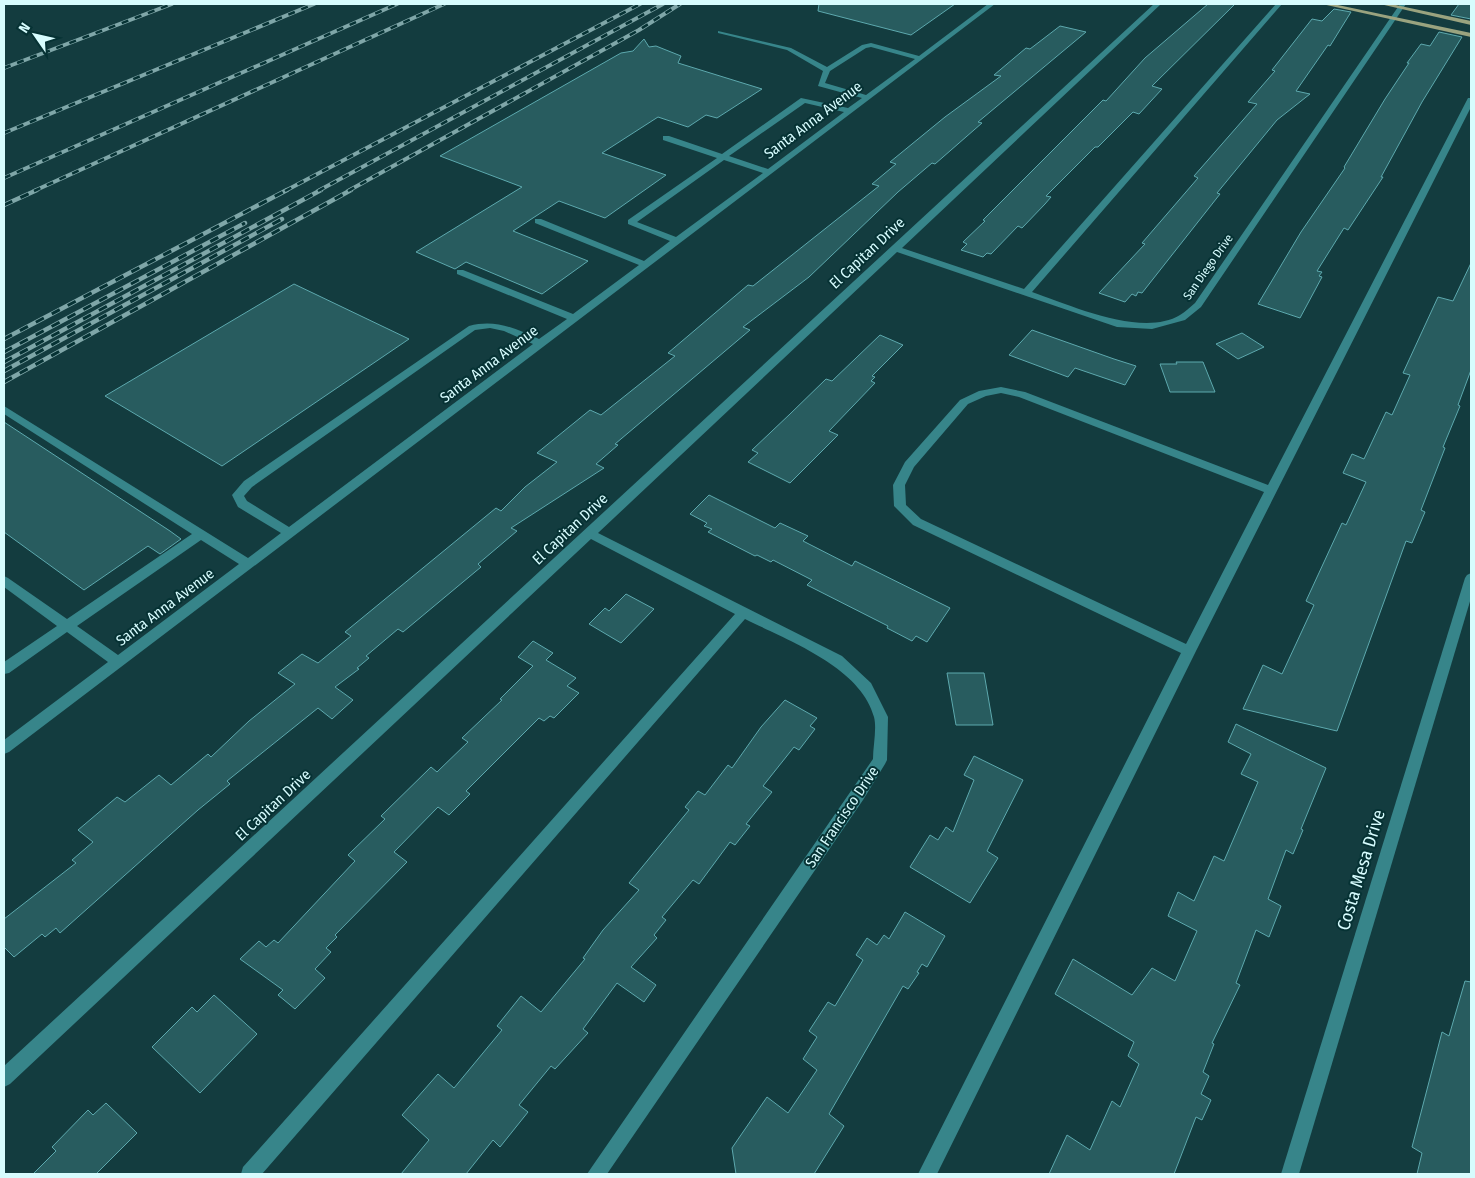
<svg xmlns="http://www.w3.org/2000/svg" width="1475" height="1178" font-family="'Fira Sans Condensed',sans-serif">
  <rect width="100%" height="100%" fill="#133c3f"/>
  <g fill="#285c5f" stroke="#5da9ae">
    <polygon points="819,4 955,4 911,35 818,11"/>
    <polygon points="1208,4 1235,4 1152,86 1162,89 1139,114 1133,112 1098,147 1095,147 1046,196 1051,197 1045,204 1022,228 1018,226 991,254 987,253 983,257 961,250 967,244 963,242 985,221 983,220 1103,100 1106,101 1145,58"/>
    <polygon points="1459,4 1471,4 1471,19 1451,15"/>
    <polygon points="1334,9 1351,12 1330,46 1328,45 1296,91 1310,94 1277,120 1217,193 1220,194 1142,293 1138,292 1136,296 1132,294 1125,302 1099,293 1145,244 1142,243 1198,178 1194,176 1257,104 1248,102 1275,71 1272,70 1312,19 1322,21"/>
    <polygon points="1060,26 1086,32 978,122 982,123 935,164 932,163 898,192 809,277 743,327 750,330 615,444 618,445 596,464 604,468 511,528 517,531 478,564 481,567 403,632 398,629 366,656 369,658 357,668 359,669 335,687 353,700 332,719 318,708 227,781 230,784 198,810 60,933 56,928 45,937 42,934 14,957 4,947 4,919 76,863 72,860 93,842 78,830 117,797 125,802 159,775 171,785 208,754 211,757 249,721 295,684 278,673 302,654 318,663 351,636 345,632 496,508 501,511 525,487 557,462 537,453 590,410 601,415 675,356 668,353 748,285 753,286 879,186 872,184 896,164 890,162 945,117 1001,76 994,75 1026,48 1030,49"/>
    <polygon points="1439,32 1462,37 1422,102 1381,177 1383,177 1348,230 1344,228 1317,271 1322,272 1319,276 1322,277 1300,318 1258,304 1301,232 1345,168 1344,167 1385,99 1409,63 1407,63 1421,44 1430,46"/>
    <polygon points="644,39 649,47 656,46 681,56 678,63 762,89 717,118 706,115 688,127 658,117 602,153 666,175 605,218 559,201 513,231 588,261 542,294 466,262 455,269 416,252 522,187 440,156 621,53 633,51"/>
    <polygon points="1471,263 1471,370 1458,405 1460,406 1443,447 1445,448 1421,510 1425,512 1412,543 1406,541 1337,731 1243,709 1263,665 1282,674 1314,605 1306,601 1342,523 1346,525 1366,482 1343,473 1352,454 1364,459 1386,412 1392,415 1410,375 1403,373 1438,297 1453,301"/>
    <polygon points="294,284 409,339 222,466 105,396"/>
    <polygon points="1032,330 1114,359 1136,366 1125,385 1075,368 1068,377 1009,355"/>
    <polygon points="1242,333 1264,347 1238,359 1216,344"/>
    <polygon points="880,335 903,345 872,376 875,377 871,381 875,383 829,431 838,435 790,483 748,462 758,453 752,450 790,414 826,379 832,381"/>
    <polygon points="1176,362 1203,362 1215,392 1170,392 1160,364 1177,364"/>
    <polygon points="4,422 170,531 181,539 160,554 148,546 84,590 4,532"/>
    <polygon points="709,495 775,528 780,523 808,536 803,541 852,566 855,561 950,608 927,642 916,636 912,641 887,628 888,626 807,585 812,580 773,560 771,562 757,555 755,556 708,532 712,529 704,526 707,523 690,514"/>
    <polygon points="626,594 654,609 621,643 589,624 605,608 609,611"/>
    <polygon points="533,641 553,653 546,660 576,678 567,686 579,693 554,718 550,716 544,721 539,718 466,791 470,794 449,815 438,807 394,852 407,862 335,935 337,937 326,948 331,952 315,969 325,978 295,1009 278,995 283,990 240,959 259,941 266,947 274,940 278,943 355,861 348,855 385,819 381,816 431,767 437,772 468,742 462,738 502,700 500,699 533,666 518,657"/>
    <polygon points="947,673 984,673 993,725 956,725"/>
    <polygon points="785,700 817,718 810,726 815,729 799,750 794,747 763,786 772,792 746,824 750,826 735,845 730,842 699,884 693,880 662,917 666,920 654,935 657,938 631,967 656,985 644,1002 617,983 583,1029 588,1033 555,1069 551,1066 519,1105 528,1112 500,1147 493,1140 466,1174 401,1174 429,1140 402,1115 438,1074 454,1088 502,1030 497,1026 521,996 541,1012 585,959 583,958 603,930 639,890 629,883 689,810 685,807 698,791 705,795 728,765 732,768 761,727"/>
    <polygon points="1236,724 1326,768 1301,829 1303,830 1293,854 1286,850 1268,899 1281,906 1269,937 1256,930 1236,983 1240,985 1212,1043 1214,1044 1203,1072 1209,1076 1201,1094 1211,1100 1202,1120 1196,1117 1174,1174 1049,1174 1067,1135 1090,1150 1112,1101 1120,1107 1139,1064 1128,1056 1134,1042 1055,994 1073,959 1132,995 1152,968 1175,981 1197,931 1168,916 1178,892 1194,901 1214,856 1224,861 1258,782 1241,774 1251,754 1228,742"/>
    <polygon points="974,756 1023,780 987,851 998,858 970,903 910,867 930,835 938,840 946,827 953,832 974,780 964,775"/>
    <polygon points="905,912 945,936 927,967 922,964 917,972 919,973 908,989 903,986 829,1114 844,1126 814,1174 736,1174 732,1148 767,1097 788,1113 817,1070 803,1059 817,1037 809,1031 828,1002 835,1006 863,960 856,955 867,938 877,945 884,935 889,939"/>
    <polygon points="1465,981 1471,982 1471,1174 1417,1174 1422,1153 1412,1147 1442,1032 1449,1036"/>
    <polygon points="214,995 257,1034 200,1093 152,1047 192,1007 197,1012"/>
    <polygon points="106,1103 137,1133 96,1174 33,1174 56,1151 52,1147 88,1110 93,1115"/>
  </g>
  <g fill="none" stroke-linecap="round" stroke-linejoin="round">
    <g fill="#37858a" fill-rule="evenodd">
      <path d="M988,4H995L9,752L4,754V740L108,662L67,632L9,673L4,674V662L57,626L4,587V576L8,578L67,619L192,534L4,414V406L248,558L281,533L238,507L232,495L244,481L469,326C495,319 515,328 539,339L567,319L457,274V270H463L573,314L639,265L535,223V219H541L644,261L670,241L628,224V220L717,158L663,140V136H669L722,154L801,98L848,108L862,98L818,86L823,71L787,50L718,33V31L791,48L827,67L862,45L871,43L919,56ZM871,47L915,59L866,95L825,83L830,71L866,48ZM805,103L844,112L768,169L729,156ZM724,160L763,173L676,237L637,222ZM490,328L504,331L533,344L289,527L247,501L244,496L252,487L475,330ZM201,540L239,564L118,655L77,626Z"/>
      <path d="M1154,4H1161L902,248L1024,289L1276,4H1282L1032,292C1070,305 1142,338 1180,315C1185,312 1190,307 1195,303L1400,4H1406L1201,307L1185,320L1152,329L1117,327L897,252L598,533L842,656L871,683L888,717L887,760L885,764L863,800L607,1174H587L873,759C873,746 877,729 874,717C861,667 787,640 745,619L262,1174H241L243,1167L735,614L591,539L10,1084L4,1087V1066Z"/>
      <path d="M1468,98H1471V107L1196,651L937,1174H918L1181,653L913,525L894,506L893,485L905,462L960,400L979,391L1001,387L1025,392L1268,485ZM1001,393L1019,397L1264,492L1186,644L921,519L906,505L905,485L914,467L968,404L986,396Z"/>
      <polygon points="1471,573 1471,598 1299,1174 1281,1174 1465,578 1467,575"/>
    </g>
    <g fill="#9aa37f" fill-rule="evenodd">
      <polygon points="1322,4 1333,4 1471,33 1471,37"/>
      <polygon points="1380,4 1391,4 1471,21 1471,25"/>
    </g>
    <g stroke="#7fa6a8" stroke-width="4">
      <g id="rail-far1">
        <polyline points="4,68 172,4"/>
        <polyline points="4,133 314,4"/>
        <polyline points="4,178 397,4"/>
        <polyline points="34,191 444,4"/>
        <polyline points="285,191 640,4"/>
        <polyline points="318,191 663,4"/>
        <polyline points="348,191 639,30 680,4"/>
      </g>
    </g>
    <g stroke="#7fa6a8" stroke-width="4.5">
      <g id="rail">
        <polyline points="4,205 37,190"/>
        <polyline points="4,339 287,190"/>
        <polyline points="4,352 245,223"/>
        <polyline points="4,362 321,190"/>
        <polyline points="4,371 282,219"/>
        <polyline points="4,382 351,190"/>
      </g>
    </g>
    <use href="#rail-far1" stroke="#063234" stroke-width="2.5" stroke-dasharray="7" stroke-linecap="butt"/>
    <use href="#rail" stroke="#063234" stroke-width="3" stroke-dasharray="9" stroke-linecap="butt"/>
  </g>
  <g text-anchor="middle" stroke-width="4" stroke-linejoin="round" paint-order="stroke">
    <g font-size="12" fill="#d7fcfe" stroke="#063234">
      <text transform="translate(1208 267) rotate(-55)" y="4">San Diego Drive</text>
    </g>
    <g font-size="15" fill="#d7fcfe" stroke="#063234">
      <text transform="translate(813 120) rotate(-37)" y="5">Santa Anna Avenue</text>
      <text transform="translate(867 253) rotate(-43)" y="5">El Capitan Drive</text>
      <text transform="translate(489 364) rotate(-37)" y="5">Santa Anna Avenue</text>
      <text transform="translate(570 529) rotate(-43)" y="5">El Capitan Drive</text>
      <text transform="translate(165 607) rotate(-37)" y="5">Santa Anna Avenue</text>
      <text transform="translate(273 805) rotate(-43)" y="5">El Capitan Drive</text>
      <text transform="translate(842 817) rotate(-56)" y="5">San Francisco Drive</text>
    </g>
    <g font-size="18" fill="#d7fcfe" stroke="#063234">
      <text transform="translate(1361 870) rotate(-73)" y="6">Costa Mesa Drive</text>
    </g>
  </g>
  <rect width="1475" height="1178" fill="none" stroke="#d7fcfe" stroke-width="10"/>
  <g transform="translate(35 35) rotate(304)" stroke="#063234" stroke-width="4" paint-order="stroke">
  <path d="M0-4L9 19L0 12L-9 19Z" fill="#d7fcfe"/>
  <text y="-8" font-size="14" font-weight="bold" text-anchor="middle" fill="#d7fcfe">N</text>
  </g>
</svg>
